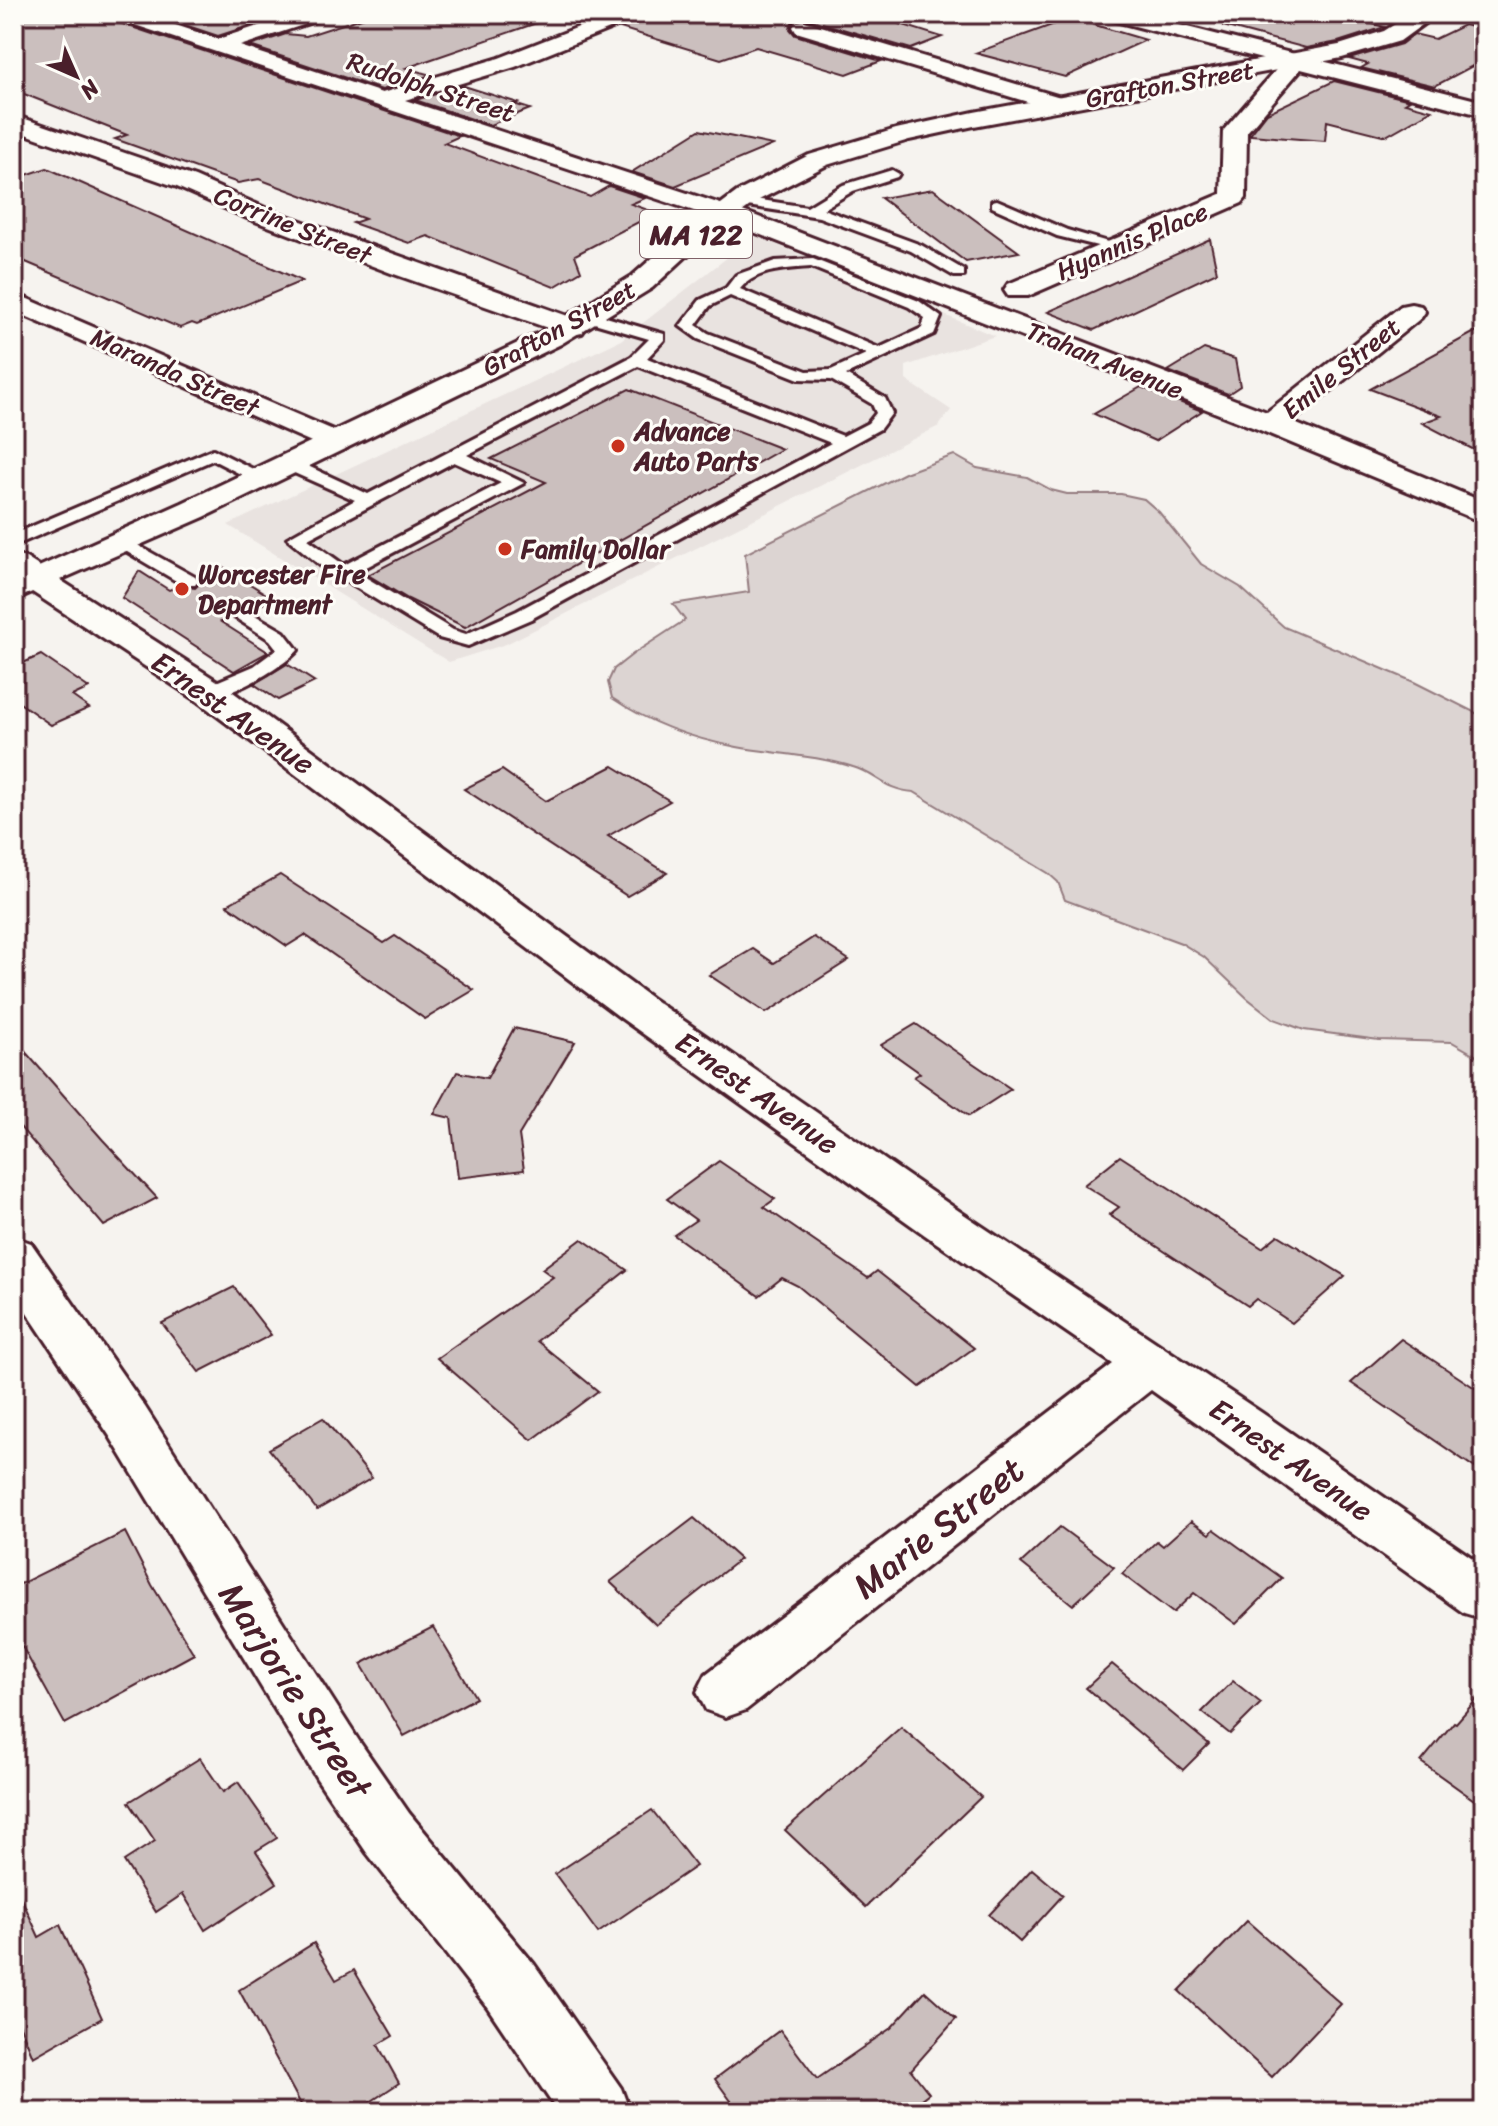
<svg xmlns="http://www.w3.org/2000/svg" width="1498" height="2126" font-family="Sriracha,sans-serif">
  <rect width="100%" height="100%" fill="#f6f3ef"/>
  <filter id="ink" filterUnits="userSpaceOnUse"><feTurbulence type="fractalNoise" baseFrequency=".0125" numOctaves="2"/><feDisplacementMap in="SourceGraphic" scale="16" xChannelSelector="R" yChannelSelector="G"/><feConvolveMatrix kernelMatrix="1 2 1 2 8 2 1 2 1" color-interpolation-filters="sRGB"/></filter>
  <g filter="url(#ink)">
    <polygon fill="#e9e3e0" points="755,236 995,336 906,366 906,380 951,410 939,426 506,644 449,662 228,525 621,340"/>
    <path fill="#dcd4d2" stroke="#937a7e" stroke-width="2" d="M954,455L977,468L1027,477L1051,490L1067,494H1121L1144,499L1159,512L1201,564L1240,587L1284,627L1414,682L1484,717V1060L1452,1042L1379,1040L1304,1030L1274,1019L1247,998L1204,957L1181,943L1065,900L1058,882L1048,873L914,792C884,790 877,774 853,767C816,755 775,754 737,747C693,739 649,723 612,698L608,682L614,669L633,654L685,620L673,604L749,592L745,554L905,473Z"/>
    <g fill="#cbbfbe" stroke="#4a1f2b" stroke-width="2">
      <polygon points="38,14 107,14 113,21 460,136 444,143 590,197 609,186 645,198 631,204 656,213 575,255 581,271 554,287 428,236 409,243 353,223 365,219 259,179 238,183 115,139 127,135 14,90 14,21"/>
      <polygon points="152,14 223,14 255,24 218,36"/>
      <polygon points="374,14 544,14 545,20 406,68 431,75 382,90 250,46 286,34 306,36"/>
      <polygon points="644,14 868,14 942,37 911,49 805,18 793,20 790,29 795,35 881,61 847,74 756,47 721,59 620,28 638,21"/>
      <polygon points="1225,14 1332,14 1385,27 1338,42 1306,48 1223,26"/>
      <polygon points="1071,18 1146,40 1065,77 975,53"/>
      <polygon points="1464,25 1484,30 1484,60 1435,86 1361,68 1368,64 1349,59 1401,44 1414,34 1435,39"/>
      <polygon points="1334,81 1410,100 1405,103 1432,110 1386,136 1327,121 1325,141 1250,135 1267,113"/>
      <polygon points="464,86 518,103 514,104 530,109 490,125 415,100"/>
      <polygon points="699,130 773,145 675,186 632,172"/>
      <polygon points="47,168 266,265 302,281 197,325 192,323 180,328 14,257 14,179"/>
      <polygon points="933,189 1019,252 966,262 881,198"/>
      <polygon points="1210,239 1217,272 1094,330 1048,312"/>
      <polygon points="1484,327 1484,455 1422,423 1441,416 1370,389"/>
      <polygon points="1204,349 1235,359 1240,386 1228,394 1168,371"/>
      <polygon points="1141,387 1202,411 1155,441 1094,414"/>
      <polygon points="629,389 782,449 465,627 408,599 368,575 546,482 491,459"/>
      <polygon points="223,567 274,599 251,609 242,604 233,606 229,612 231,618 221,622 268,652 234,671 122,598 139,571 169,590 179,586 195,588 200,583 199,577"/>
      <polygon points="41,655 89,688 72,696 89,708 51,725 14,699 14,667"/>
      <polygon points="287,664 315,682 278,700 254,684"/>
      <polygon points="613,766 670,801 608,836 667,873 627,896 464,789 502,770 546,801"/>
      <polygon points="280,875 384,943 395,936 474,990 425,1019 305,935 287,946 227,905"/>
      <polygon points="814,937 849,960 766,1013 709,975 753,949 774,963"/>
      <polygon points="916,1024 961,1055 1011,1089 969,1116 914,1077 920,1073 881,1045"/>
      <polygon points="514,1028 575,1042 519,1135 524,1170 458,1178 451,1118 434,1114 457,1072 487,1078"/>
      <polygon points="14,1039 103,1140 157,1198 104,1226 14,1120"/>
      <polygon points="1120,1156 1262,1248 1278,1235 1345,1276 1292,1323 1256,1299 1248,1306 1109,1215 1119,1207 1084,1185"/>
      <polygon points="719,1161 775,1199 764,1207 868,1278 877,1271 974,1348 920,1387 798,1286 782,1278 759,1296 674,1235 696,1220 667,1199"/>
      <polygon points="582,1239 627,1270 537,1341 598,1391 532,1440 437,1358 553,1277 542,1269"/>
      <polygon points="234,1287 271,1335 199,1372 162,1323"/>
      <polygon points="1401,1339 1484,1394 1484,1474 1351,1383"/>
      <polygon points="323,1418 372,1478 317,1510 269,1449"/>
      <polygon points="694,1518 740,1559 656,1625 610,1582"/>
      <polygon points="1191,1521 1210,1534 1214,1529 1282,1578 1236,1624 1194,1593 1173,1613 1122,1574 1157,1541 1163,1546"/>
      <polygon points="1060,1527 1114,1567 1073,1605 1021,1563"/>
      <polygon points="125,1532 152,1585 194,1654 65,1724 14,1632 14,1587"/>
      <polygon points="433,1627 476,1698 404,1736 361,1664"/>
      <polygon points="1112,1664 1209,1744 1183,1770 1086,1688"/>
      <polygon points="1233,1681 1261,1703 1230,1734 1202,1712"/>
      <polygon points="1484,1691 1484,1807 1421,1762 1454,1722 1456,1723"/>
      <polygon points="901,1727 981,1797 866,1907 785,1830"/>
      <polygon points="200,1758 223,1792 238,1782 277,1838 256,1851 277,1883 205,1930 183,1894 156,1912 124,1861 155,1841 129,1802"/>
      <polygon points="652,1810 696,1866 598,1933 555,1874"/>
      <polygon points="1032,1869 1063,1895 1020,1942 989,1915"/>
      <polygon points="14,1882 39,1937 60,1925 102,2018 33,2057 14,2011"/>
      <polygon points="1247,1921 1341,2004 1272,2077 1179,1991"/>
      <polygon points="314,1943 336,1980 354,1970 393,2036 378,2045 399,2083 355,2112 305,2112 239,1990"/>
      <polygon points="925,1991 956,2019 911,2070 929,2093 904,2112 739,2112 715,2079 780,2030 817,2079 891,2028"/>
    </g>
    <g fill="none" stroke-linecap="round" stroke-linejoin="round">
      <g stroke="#4a1f2b" stroke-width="6">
        <g id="service">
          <polygon points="892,170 899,174 897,177 853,191 823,209 921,245 964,270 964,276 954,276 911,251 819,217 741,205 734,201 741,197 807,207 843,185"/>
          <polygon points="997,200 1067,230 1125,247 1118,251 1057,236 992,207 992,201"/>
          <path d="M813,259L919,301L941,317L934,334L846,375L885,398L892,413L880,429L531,619L468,646L439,638L321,566L287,538L355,500L283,468L281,464L283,460H295L368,494L631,357L649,339L584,320L581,317L589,312L664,334V340L647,358L843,436L868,423L876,413L872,404L831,380L799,379L698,339L680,326L700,300L726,288L736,275L775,261ZM811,267L909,307L925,318L922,328L879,348L740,289C756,269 787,269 811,267ZM730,296L866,354L831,370L807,371L708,333L696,325L710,306ZM638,366L831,443L517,611L466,634L453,630L357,572L524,483L467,455ZM454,462L501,483L344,565L308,539Z"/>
          <polygon points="213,449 269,477 260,482 254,481 213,460 14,546 14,534"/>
          <polygon points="123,537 195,577 198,581 195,585 183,585 117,546 114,542"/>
          <path d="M241,607L284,632L298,650C284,667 224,702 202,696L199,692L202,688L254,666L277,649L270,640L234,617L232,613L234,609Z"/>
        </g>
      </g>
      <g stroke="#4a1f2b" stroke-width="6">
        <g id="minor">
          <polygon points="110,14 142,14 218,39 295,14 328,14 324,18 240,46 382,93 499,58 612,14 641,14 637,18 515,67 405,100 751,214 1267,412 1401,306 1411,304 1421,306 1425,312 1421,318 1292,422 1484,502 1484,523 1260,430 733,224 114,18"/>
          <polygon points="1100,14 1136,14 1484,102 1484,116 1301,69 1247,132 1246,198 1242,203 1028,296 1008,296 1004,290 1008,284 1221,194 1223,131 1281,64 1104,18"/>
          <polygon points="1456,14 1484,14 1484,24 1460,18"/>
          <polygon points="804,21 1067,99 1071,104 1067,109 1051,109 796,32 793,27 796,22"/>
          <polygon points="14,115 195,177 265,208 582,321 586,327 582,333 572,335 562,333 391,273 247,218 177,187 14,130"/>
          <polygon points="14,293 347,436 351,442 347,448 336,451 325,448 14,311"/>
          <polygon points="14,555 26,558 222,684 651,998 959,1211 1262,1413 1484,1566 1484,1619 1464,1613 1151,1390 746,1710 726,1717 706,1710 697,1692 706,1674 1113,1364 925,1235 621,1018 196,700 14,580"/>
          <polygon points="14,1237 31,1243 145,1407 359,1741 409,1813 534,1964 621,2088 630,2112 558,2112 488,2008 367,1853 317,1779 109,1435 14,1293"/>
        </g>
      </g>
      <g stroke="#4a1f2b" stroke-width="6">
        <polygon id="trunk" points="1411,14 1437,14 1400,41 1342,58 974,126 909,140 827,165 755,202 692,251 652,288 561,344 204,517 14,600 14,578 182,503 541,332 632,276 674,239 737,192 809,155 896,129 974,112 1339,45 1384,31"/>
      </g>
      <use href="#service" fill="#fdfcf7" fill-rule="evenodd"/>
      <use href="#minor" fill="#fdfcf7" fill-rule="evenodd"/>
      <use href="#trunk" fill="#fdfcf7" fill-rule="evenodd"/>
    </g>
  </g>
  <g fill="#c8321e" stroke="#fdfcf7" stroke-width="3">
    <circle cx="618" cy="446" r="8"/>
    <circle cx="505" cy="549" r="8"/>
    <circle cx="182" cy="589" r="8"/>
  </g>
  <g text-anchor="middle" stroke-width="6" stroke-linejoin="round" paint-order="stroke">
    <g font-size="26" fill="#4a1f2b" stroke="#fdfcf7">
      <text transform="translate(1170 84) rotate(-10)" y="9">Grafton Street</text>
      <text transform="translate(431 87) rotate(18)" y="9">Rudolph Street</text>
      <text transform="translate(293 225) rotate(22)" y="9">Corrine Street</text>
      <text transform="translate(1132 241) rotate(-23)" y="9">Hyannis Place</text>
      <text transform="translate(559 328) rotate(-29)" y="9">Grafton Street</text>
      <text transform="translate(1105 360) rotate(22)" y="9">Trahan Avenue</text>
      <text transform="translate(1341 368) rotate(-39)" y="9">Emile Street</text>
      <text transform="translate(175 372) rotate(24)" y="9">Maranda Street</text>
    </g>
    <g font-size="26" font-weight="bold" fill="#4a1f2b" stroke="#fdfcf7" text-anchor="start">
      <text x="634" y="440">Advance<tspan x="634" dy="30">Auto Parts</tspan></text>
      <text x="521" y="558">Family Dollar</text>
      <text x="198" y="583">Worcester Fire<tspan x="198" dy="30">Department</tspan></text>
    </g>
    <rect fill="#fdfcf7" stroke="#806168" stroke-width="2" x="640" y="210" width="112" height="48" rx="6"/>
    <g font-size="28" font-weight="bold" fill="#4a1f2b">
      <text x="696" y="244">MA 122</text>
    </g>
    <g font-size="30" fill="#4a1f2b" stroke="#fdfcf7">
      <text transform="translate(233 713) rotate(35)" y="10">Ernest Avenue</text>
      <text transform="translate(757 1093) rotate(35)" y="10">Ernest Avenue</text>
      <text transform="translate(1291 1460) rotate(35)" y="10">Ernest Avenue</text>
    </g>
    <g font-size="36" fill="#4a1f2b" stroke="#fdfcf7">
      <text transform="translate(938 1527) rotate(-38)" y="13">Marie Street</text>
      <text transform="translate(296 1690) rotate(57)" y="13">Marjorie Street</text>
    </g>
  </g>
  <rect width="1498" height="2126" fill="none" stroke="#fdfcf7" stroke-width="48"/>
  <rect x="24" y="24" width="1450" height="2078" fill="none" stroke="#4a1f2b" stroke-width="3" filter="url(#ink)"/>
  <g transform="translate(76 76) rotate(135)" stroke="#fdfcf7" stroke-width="6" paint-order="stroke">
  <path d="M0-6L14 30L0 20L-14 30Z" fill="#4a1f2b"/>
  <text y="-12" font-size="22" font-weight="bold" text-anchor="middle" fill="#4a1f2b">N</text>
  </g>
</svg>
